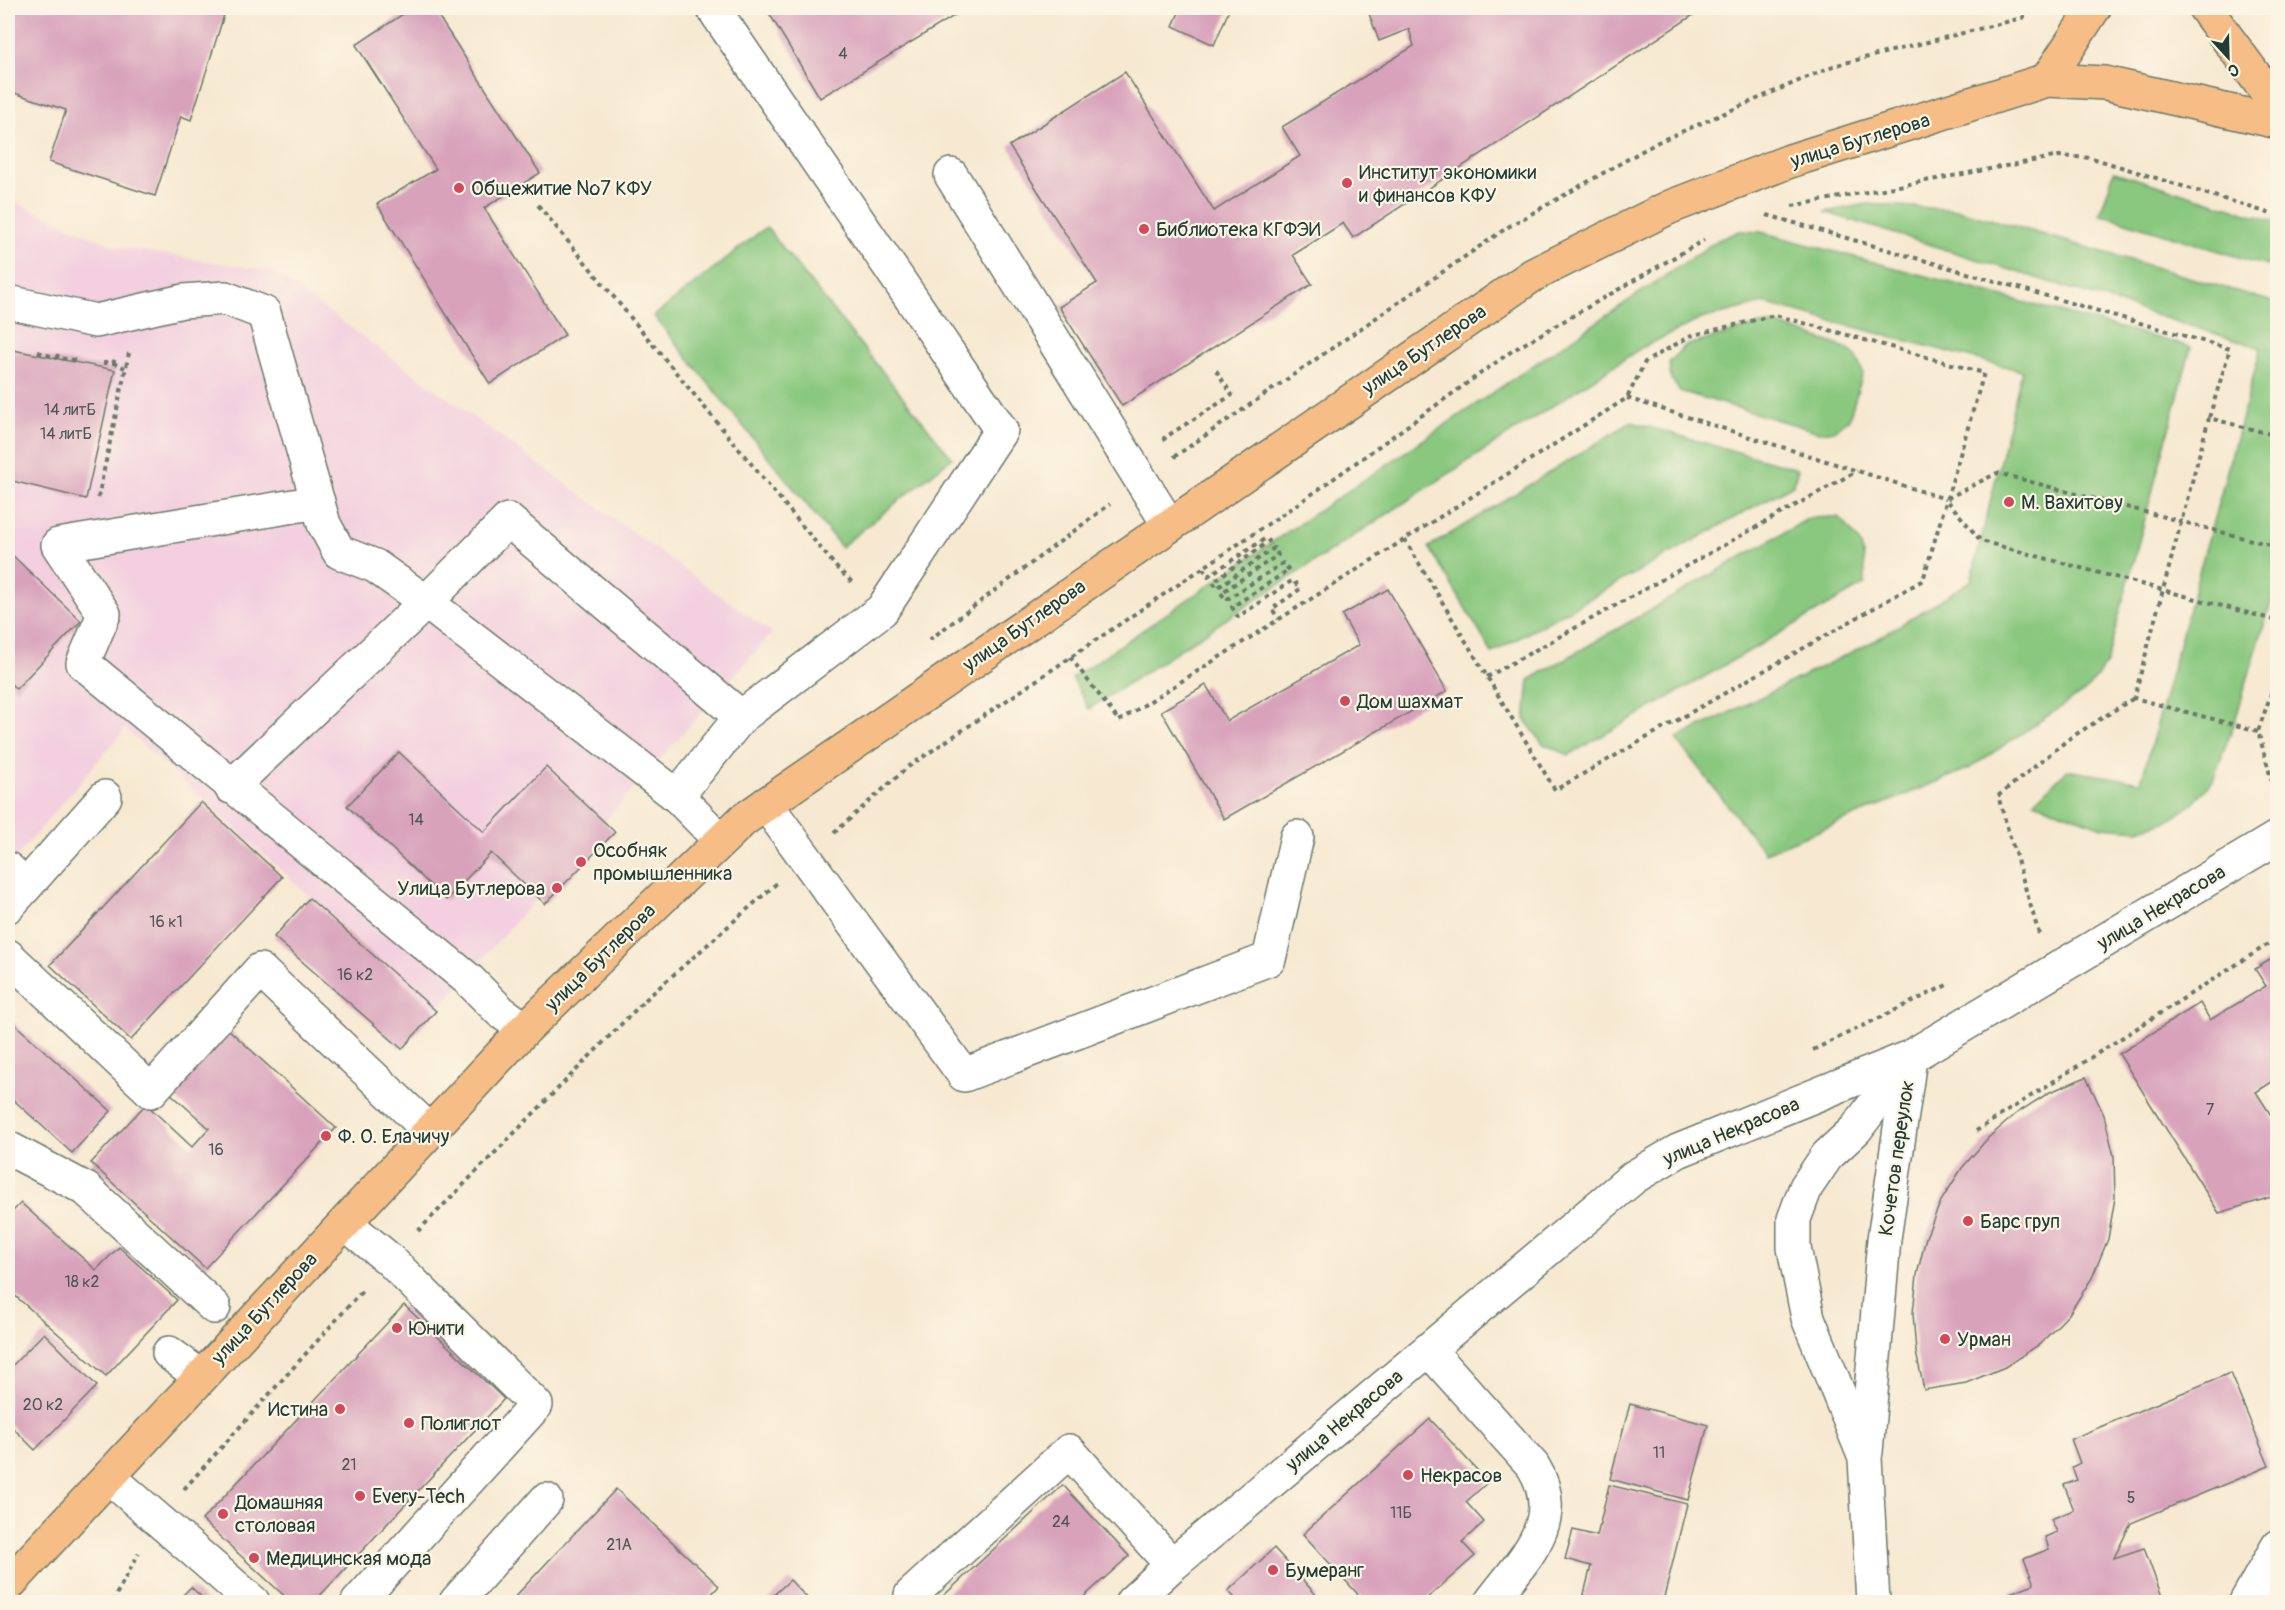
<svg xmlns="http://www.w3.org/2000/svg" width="2285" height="1610" font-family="Pangolin,sans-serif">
  <rect width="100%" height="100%" fill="#fcf5e5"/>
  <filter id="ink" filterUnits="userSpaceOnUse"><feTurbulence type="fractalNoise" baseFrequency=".0167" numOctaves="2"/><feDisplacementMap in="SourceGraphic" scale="12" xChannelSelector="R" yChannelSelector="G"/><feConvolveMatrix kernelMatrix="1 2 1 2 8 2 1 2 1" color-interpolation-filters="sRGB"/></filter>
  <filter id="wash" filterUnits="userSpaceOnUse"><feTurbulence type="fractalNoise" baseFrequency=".008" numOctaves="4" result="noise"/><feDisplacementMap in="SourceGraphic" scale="24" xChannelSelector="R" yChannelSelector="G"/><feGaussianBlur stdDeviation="1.35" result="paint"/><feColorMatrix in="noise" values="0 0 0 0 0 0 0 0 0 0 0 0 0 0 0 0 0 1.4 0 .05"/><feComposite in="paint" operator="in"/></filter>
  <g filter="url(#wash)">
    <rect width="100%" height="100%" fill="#f7e9d1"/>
    <polygon fill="#f3cfdf" points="8,199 116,247 272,271 772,633 436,1011 125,729 8,867"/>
    <g fill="#8ac87f" stroke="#54825a" stroke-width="1.5">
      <polygon points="2114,172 2277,222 2277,269 2100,214"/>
      <polygon points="1867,204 1959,210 2277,303 2277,582 2234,724 2213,780 2194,803 2168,821 2138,830 2102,827 2034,802 2067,770 2141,782 2261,348 1825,212"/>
      <polygon points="766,227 952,458 841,547 654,316"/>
      <polygon points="1740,231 1761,232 2191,347 2106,664 2089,688 1970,768 1765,853 1676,739 1876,640 1971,581 2022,371 1763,303 1701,319 1641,348 1089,709 1072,678 1718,240"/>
      <polygon points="1759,325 1780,325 1846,348 1856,356 1863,373 1849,419 1835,430 1819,432 1680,391 1671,379 1669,363 1685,346"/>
      <polygon points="1631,422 1798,469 1793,485 1492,653 1429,547"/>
      <path d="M1838,517C1863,540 1865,550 1865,584L1569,755L1543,744L1525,720L1529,680L1809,518Z"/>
    </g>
    <g id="blocks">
      <g fill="#d8a2bb">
        <polygon points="8,8 200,8 224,15 191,120 181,116 155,196 49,162 66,110 8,91 11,64 8,63"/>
        <polygon points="412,8 433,8 540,173 484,208 565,335 490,384 377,204 436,169 356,45"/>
        <polygon points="766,8 967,8 820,98"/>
        <polygon points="1181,8 1230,8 1214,45 1173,26"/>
        <polygon points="1367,8 1692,8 1698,12 1353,238 1343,223 1293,255 1312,284 1122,406 1059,307 1097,283 1009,146 1125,72 1214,211 1300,156 1282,127 1414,46 1409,29 1379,41"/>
        <polygon points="8,349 115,370 86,499 8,480"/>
        <polygon points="8,551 81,621 16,689 8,681"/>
        <polygon points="1388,589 1447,691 1224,819 1161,711 1206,685 1227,721 1359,645 1342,615"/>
        <polygon points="399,752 484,832 546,767 615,832 545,904 491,853 446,900 347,806"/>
        <polygon points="201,802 282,877 131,1040 50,965"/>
        <polygon points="309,898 436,1011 402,1049 274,937"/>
        <polygon points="2278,955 2278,1078 2256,1092 2278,1126 2278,1195 2219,1213 2119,1054 2200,1003 2210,1020 2266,986 2255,969"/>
        <polygon points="8,1018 111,1111 72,1153 8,1095"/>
        <polygon points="228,1029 336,1128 205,1268 91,1163 146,1104 192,1147 209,1128 169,1092"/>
        <polygon points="2086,1077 2104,1115 2114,1156 2115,1198 2108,1239 2092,1278 2069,1314 2040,1344 2005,1367 1966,1383 1924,1390 1916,1352 1913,1313 1917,1275 1926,1237 1941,1201 1962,1168 1988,1138 2017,1113 2050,1092"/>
        <polygon points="21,1203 96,1270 119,1247 177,1300 106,1376 12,1293 8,1297 8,1206 13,1211"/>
        <polygon points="404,1305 504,1399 314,1602 291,1602 202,1520"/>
        <polygon points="44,1333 97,1386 35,1450 8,1423 8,1370"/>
        <polygon points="2230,1373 2269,1466 2131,1523 2114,1558 2144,1548 2164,1602 2014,1602 2010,1593 2034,1584 2024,1559 2049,1549 2045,1537 2057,1532 2051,1519 2074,1510 2064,1485 2077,1480 2072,1467 2080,1463 2071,1439"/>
        <polygon points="1630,1404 1708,1425 1688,1500 1610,1479"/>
        <polygon points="1430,1419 1488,1482 1466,1502 1484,1522 1462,1542 1475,1556 1423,1602 1365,1602 1303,1534"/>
        <polygon points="1063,1485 1129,1556 1078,1602 943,1602 940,1599"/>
        <polygon points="1609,1485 1687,1504 1663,1602 1582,1602 1591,1566 1565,1559 1573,1530 1597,1536"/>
        <polygon points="616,1489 719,1586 704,1602 510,1602"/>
        <polygon points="1274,1548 1318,1597 1312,1602 1239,1602 1228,1591"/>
        <polygon points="790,1580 811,1602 766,1602"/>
        <polygon points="191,1587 207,1602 176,1602"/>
      </g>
    </g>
  </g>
  <g filter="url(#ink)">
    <use href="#blocks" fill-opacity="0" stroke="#6b796b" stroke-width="1.5"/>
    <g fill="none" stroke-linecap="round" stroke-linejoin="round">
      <g stroke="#6b796b" stroke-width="36">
        <g id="minor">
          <polyline points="713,8 1001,430 882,610 741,717 677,796 721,841"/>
          <polyline points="951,175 1169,525"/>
          <polyline points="8,302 96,321 183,301 225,298 264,313 324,524 339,552 375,566 426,602 508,520 741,717"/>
          <polyline points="318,502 58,545 104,614 83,663 469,980 501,1012 525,1029"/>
          <polyline points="231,787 426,602 677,796"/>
          <polyline points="766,804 964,1075 1269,959 1297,837"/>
          <polyline points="8,869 26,886 8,906"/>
          <polyline points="26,886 105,797"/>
          <polyline points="8,956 151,1091 260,970 430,1131"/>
          <polyline points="8,1148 86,1189 214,1307"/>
          <polyline points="345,1223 390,1260 536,1405 358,1602"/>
          <path d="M1429,1350L1533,1466C1567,1521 1523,1559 1491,1602"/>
          <polyline points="169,1353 200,1376"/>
          <polyline points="1866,1452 1884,1239 1910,1059"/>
          <polyline points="109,1477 253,1602"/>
          <polyline points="456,1602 546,1500"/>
          <polyline points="919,1602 911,1595 1069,1451 1172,1565"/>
          <polyline points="1132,1602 1172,1565 1634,1177 1678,1151 1910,1057 2278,837"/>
          <polyline points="1873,1602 1865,1458 1808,1318 1794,1248 1794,1219 1806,1187 1827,1156 1856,1129 1910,1057"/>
          <polyline points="2246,1602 2278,1546"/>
        </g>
      </g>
      <g stroke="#6b796b" stroke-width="36">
        <g id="major">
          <polyline points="2205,8 2278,107"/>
          <polyline points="2047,80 2094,8"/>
          <polyline points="8,1585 525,1029 743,820 1533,275 1670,207 1790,161 2047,80 2105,83 2278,122"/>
        </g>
      </g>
      <g stroke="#6b796b" stroke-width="4" stroke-dasharray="4.5 4.5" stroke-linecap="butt">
        <polyline points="538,205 837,568 853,583"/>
        <polyline points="1792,206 2059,156 2092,158 2278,216"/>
        <polyline points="1767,215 2230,349 2209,418"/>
        <polyline points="38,352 57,358"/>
        <polyline points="58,354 57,358 75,360"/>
        <polyline points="103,363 113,363 116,357"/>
        <polyline points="113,363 125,368"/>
        <polyline points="1627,398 1946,499"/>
        <polyline points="1166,440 1164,438 1232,395 1214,367"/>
        <polyline points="1174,457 1508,227 1658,142 1833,66 2022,18 2035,8"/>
        <polyline points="98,498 129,353"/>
        <polyline points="2278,547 1997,473 1946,499 1981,541 2278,621"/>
        <polyline points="1203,568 1208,576 1266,538 1269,541 1213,582 1217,588 1274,548 1278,555 1221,593 1226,600 1283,563 1289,570 1232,607 1238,617 1293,580 1300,589 1272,609 1279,619"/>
        <polyline points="929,640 1110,504"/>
        <polyline points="1070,657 1119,721 1627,398 1645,362 1690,336 1775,315 1984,373 1923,580 1555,790 1405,540"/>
        <polyline points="1487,677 1857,471"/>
        <polyline points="2258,731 2134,698 2209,418 2278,436"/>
        <polyline points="2277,800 2258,731 2278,674"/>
        <polyline points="834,833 908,767 1305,499 1512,351 1704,240"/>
        <polyline points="2039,934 1998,796 2070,738 2134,698"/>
        <polyline points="1813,1050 1947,985"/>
        <polyline points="1976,1131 2278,938"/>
        <polyline points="418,1231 645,1000 777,883"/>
        <polyline points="184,1489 364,1289"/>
        <polyline points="112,1602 139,1553"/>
      </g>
      <use href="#minor" stroke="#fff" stroke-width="33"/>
      <use href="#major" stroke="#f6be86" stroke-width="33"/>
    </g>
  </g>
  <g fill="#d1495b" stroke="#fcf5e5" stroke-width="2">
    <circle cx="1347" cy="183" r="6"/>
    <circle cx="459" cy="188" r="6"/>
    <circle cx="1144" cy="229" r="6"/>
    <circle cx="2009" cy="502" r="6"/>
    <circle cx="1345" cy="701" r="6"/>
    <circle cx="581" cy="862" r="6"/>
    <circle cx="557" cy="888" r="6"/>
    <circle cx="326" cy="1136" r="6"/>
    <circle cx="1968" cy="1221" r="6"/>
    <circle cx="397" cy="1328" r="6"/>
    <circle cx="1945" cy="1339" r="6"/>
    <circle cx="340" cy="1409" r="6"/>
    <circle cx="409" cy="1423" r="6"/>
    <circle cx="1408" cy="1475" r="6"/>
    <circle cx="360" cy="1496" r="6"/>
    <circle cx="223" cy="1514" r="6"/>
    <circle cx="254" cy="1558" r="6"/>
    <circle cx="1273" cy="1570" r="6"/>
  </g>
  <g text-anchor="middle" stroke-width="4.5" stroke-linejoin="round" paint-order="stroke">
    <g font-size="16" fill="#4d5656">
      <text x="843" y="59">4</text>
      <text x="70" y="415">14 литБ</text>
      <text x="66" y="439">14 литБ</text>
      <text x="416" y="825">14</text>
      <text x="166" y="927">16 к1</text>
      <text x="355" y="980">16 к2</text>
      <text x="2210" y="1115">7</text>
      <text x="216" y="1155">16</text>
      <text x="82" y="1287">18 к2</text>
      <text x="43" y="1410">20 к2</text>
      <text x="1659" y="1458">11</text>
      <text x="349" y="1470">21</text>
      <text x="2131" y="1503">5</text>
      <text x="1401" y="1518">11Б</text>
      <text x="1061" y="1527">24</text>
      <text x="619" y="1550">21А</text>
    </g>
    <g font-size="20" fill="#1f3d34" stroke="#fcf5e5">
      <text transform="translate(1860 140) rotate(-17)" y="7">улица Бутлерова</text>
      <text transform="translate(1424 349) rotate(-34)" y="7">улица Бутлерова</text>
      <text transform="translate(1024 625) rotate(-35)" y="7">улица Бутлерова</text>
      <text transform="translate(2161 907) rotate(-31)" y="7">улица Некрасова</text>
      <text transform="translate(600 957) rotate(-44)" y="7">улица Бутлерова</text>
      <text transform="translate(1731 1131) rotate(-23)" y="7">улица Некрасова</text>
      <text transform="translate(1896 1158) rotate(-82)" y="7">Кочетов переулок</text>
      <text transform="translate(264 1308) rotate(-47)" y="7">улица Бутлерова</text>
      <text transform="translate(1344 1420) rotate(-40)" y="7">улица Некрасова</text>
    </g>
    <g font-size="20" fill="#1f3d34" stroke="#fcf5e5" text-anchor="start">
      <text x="1359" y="179">Институт экономики<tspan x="1359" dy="23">и финансов КФУ</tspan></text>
      <text x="471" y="195">Общежитие №7 КФУ</text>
      <text x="1156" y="236">Библиотека КГФЭИ</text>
      <text x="2021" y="509">М. Вахитову</text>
      <text x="1357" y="708">Дом шахмат</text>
      <text x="593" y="857">Особняк<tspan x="593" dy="23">промышленника</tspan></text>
      <text x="545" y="895" text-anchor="end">Улица Бутлерова</text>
      <text x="338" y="1143">Ф. О. Елачичу</text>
      <text x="1980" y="1228">Барс груп</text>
      <text x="409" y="1335">Юнити</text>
      <text x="1957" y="1346">Урман</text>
      <text x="328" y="1416" text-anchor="end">Истина</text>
      <text x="421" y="1430">Полиглот</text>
      <text x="1420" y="1482">Некрасов</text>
      <text x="372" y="1503">Every-Tech</text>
      <text x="235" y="1509">Домашняя<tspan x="235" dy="23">столовая</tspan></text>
      <text x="266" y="1565">Медицинская мода</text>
      <text x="1285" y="1577">Бумеранг</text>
    </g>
  </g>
  <rect width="2285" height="1610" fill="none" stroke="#fcf5e5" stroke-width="30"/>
  <g transform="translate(2228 57) rotate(158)" stroke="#fcf5e5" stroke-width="4.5" paint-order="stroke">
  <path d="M0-4.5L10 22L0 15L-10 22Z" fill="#1f3d34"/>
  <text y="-9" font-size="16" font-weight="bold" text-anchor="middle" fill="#1f3d34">С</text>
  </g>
</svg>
